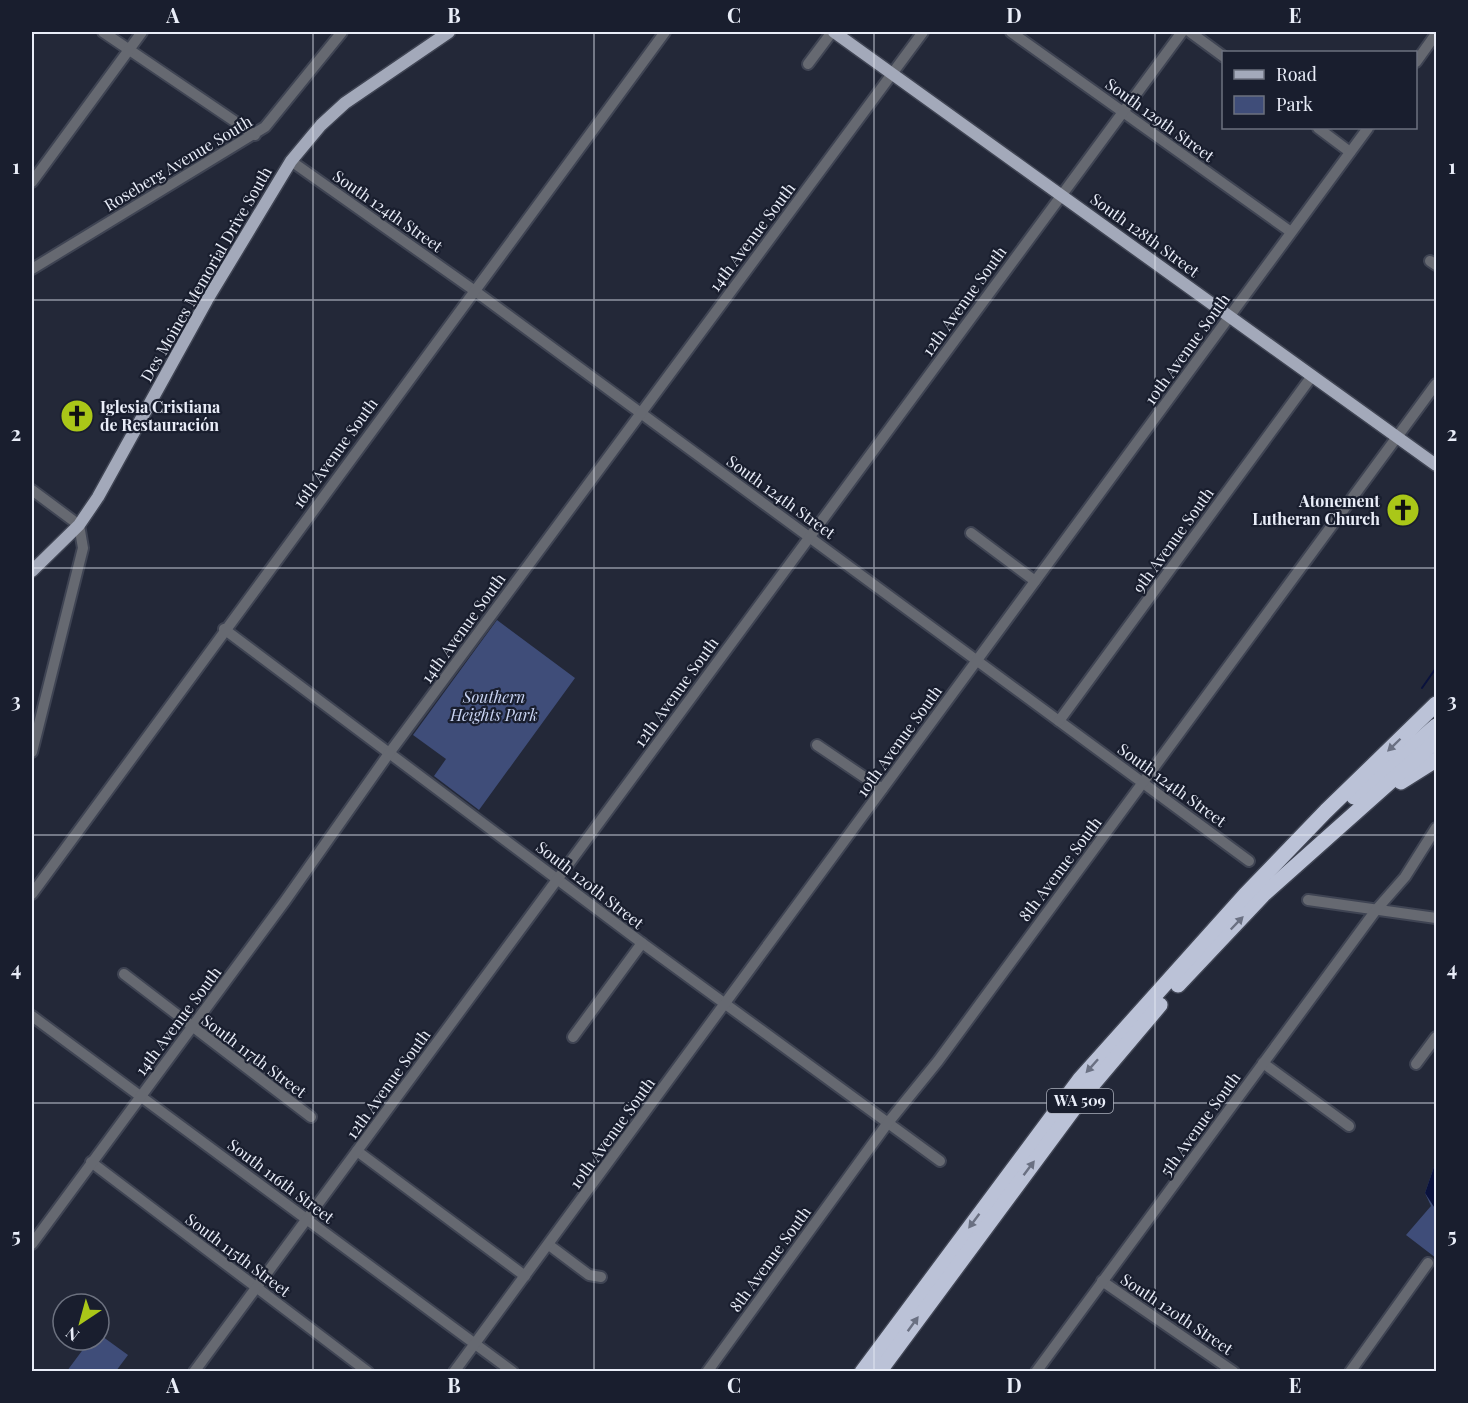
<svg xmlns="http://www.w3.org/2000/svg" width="1468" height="1403" font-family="'Playfair Display',serif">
  <rect width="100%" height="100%" fill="#232838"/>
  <g fill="#3f4d79">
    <polygon points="497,620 575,678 479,810 434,776 446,759 413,735"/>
    <polygon points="1436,1161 1436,1258 1406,1235 1431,1206 1425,1193"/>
    <polygon points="99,1334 128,1355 116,1371 67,1371 90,1340 99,1340"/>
  </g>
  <polygon fill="#0a123d" points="1436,1161 1436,1210 1425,1193"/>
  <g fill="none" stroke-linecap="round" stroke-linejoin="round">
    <polyline stroke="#0a123d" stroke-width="2" points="1422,688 1436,668"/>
    <g stroke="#3f4453" stroke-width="14">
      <g id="minor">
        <polyline points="103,32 255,135"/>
        <polyline points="1011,32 1291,232"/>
        <polyline points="1190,32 1224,57"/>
        <polyline points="1416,62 1436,34"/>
        <polyline points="808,64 832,32"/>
        <polyline points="1318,128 1350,152"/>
        <polyline points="291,161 475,291 1249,861"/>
        <polyline points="32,182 142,32"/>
        <polyline points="1430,261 1436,265"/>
        <polyline points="32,269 265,127 342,32"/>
        <polyline points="32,490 79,525 83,548 32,752"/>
        <polyline points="971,533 1035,581"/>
        <polyline points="224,629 642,943 940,1161"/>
        <polyline points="1059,721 1312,376"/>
        <polyline points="817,745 882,789"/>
        <polyline points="32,894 665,32"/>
        <polyline points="1308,900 1436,918"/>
        <polyline points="124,974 311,1117"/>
        <polyline points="32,1016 513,1372"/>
        <polyline points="573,1037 642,943"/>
        <polyline points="1263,1063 1349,1126"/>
        <polyline points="1416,1064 1436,1037"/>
        <polyline points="357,1151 525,1276"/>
        <polyline points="91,1162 368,1372"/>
        <polyline points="32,1244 285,901 390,752 923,32"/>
        <polyline points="549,1245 589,1275 601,1277"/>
        <polyline points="1102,1281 1234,1372"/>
        <polyline points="194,1372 1182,32"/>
        <polyline points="454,1372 1368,128"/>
        <polyline points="707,1372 887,1124 938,1061 1436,384"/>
        <polyline points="1036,1372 1376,910 1405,877 1436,828"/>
        <polyline points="1350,1372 1428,1263"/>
      </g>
    </g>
    <g stroke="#3f4453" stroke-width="15">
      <g id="major">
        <polyline points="834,32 1436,465"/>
        <polyline points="32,571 79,525 98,497 207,300 291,161 321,125 345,103 449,32"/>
      </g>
    </g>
    <g stroke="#3f4453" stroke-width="18">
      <g id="highway">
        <polyline points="1401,782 1436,760"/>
        <polyline points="1354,797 1436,726"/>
        <polyline points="1178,985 1263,895 1436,741"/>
        <polyline points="862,1372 1080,1079 1245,895 1326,811 1436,704"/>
        <polyline points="879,1372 1084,1095 1160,1005"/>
      </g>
    </g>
    <use href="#minor" stroke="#666971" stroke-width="10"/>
    <use href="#major" stroke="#a3a9ba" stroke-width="12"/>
    <use href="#highway" stroke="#bbc2d7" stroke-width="15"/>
  </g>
  <defs><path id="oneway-solid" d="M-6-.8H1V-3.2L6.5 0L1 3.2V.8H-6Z" transform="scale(1.5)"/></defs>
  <g fill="#6a7082">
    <use href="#oneway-solid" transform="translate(1394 745) rotate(136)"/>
    <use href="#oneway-solid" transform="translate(1237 923) rotate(-46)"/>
    <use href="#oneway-solid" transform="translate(1092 1066) rotate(132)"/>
    <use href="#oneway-solid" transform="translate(1029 1168) rotate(-53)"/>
    <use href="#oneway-solid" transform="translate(974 1221) rotate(127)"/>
    <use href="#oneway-solid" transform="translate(913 1324) rotate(-54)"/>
  </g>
  <path fill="none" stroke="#e9edf8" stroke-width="1.5" stroke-opacity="0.55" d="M313,32V1372M594,32V1372M874,32V1372M1155,32V1372M32,300H1436M32,568H1436M32,835H1436M32,1103H1436"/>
  <defs>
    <g id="church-disc" transform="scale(1.725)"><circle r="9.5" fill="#aac718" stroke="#191e2e"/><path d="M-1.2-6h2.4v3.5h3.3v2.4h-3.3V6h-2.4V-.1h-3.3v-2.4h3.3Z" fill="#111"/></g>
  </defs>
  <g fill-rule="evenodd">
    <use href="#church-disc" x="77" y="416"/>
    <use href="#church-disc" x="1403" y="510"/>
  </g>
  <g text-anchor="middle" stroke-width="4.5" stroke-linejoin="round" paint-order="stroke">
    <rect fill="#191e2e" stroke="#abafbb" stroke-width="1.5" x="1047" y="1089" width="66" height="24" rx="4.5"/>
    <g font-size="15" font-weight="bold" fill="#e9edf8">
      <text x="1080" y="1106">WA 509</text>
    </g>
    <g font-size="16" fill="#e9edf8" stroke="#191e2e">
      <text transform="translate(1160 120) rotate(36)" y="6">South 129th Street</text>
      <text transform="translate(178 163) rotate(-31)" y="6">Roseberg Avenue South</text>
      <text transform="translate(388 211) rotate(35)" y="6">South 124th Street</text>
      <text transform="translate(1145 235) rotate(36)" y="6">South 128th Street</text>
      <text transform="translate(752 237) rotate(-53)" y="6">14th Avenue South</text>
      <text transform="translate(206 274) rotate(-60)" y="6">Des Moines Memorial Drive South</text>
      <text transform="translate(964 301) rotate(-54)" y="6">12th Avenue South</text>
      <text transform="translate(1187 349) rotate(-54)" y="6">10th Avenue South</text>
      <text transform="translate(335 453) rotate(-54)" y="6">16th Avenue South</text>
      <text transform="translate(781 497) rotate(36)" y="6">South 124th Street</text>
      <text transform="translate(1173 540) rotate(-54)" y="6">9th Avenue South</text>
      <text transform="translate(463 628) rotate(-54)" y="6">14th Avenue South</text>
      <text transform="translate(676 692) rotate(-54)" y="6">12th Avenue South</text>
      <text transform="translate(899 741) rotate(-54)" y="6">10th Avenue South</text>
      <text transform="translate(1172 785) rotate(36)" y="6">South 124th Street</text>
      <text transform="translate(1060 869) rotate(-53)" y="6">8th Avenue South</text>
      <text transform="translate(590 885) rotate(38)" y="6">South 120th Street</text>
      <text transform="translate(178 1021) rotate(-53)" y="6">14th Avenue South</text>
      <text transform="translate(254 1056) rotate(37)" y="6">South 117th Street</text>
      <text transform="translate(388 1084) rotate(-54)" y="6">12th Avenue South</text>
      <text transform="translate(1200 1124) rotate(-54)" y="6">5th Avenue South</text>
      <text transform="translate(612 1133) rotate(-54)" y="6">10th Avenue South</text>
      <text transform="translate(281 1181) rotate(37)" y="6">South 116th Street</text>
      <text transform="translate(238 1255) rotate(37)" y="6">South 115th Street</text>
      <text transform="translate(770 1259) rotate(-54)" y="6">8th Avenue South</text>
      <text transform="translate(1177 1314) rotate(34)" y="6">South 120th Street</text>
    </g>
    <g font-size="16" font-weight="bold" fill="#e9edf8" stroke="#191e2e" text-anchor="start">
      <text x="100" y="413">Iglesia Cristiana<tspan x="100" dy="18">de Restauración</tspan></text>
      <text x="1380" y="507" text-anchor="end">Atonement<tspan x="1380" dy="18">Lutheran Church</tspan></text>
    </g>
    <g font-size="16" font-style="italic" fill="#cad5f4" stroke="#191e2e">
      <text x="494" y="703">Southern<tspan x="494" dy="18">Heights Park</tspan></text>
    </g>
  </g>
  <rect width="1468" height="1403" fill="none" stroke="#191e2e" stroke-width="66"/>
  <rect x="1222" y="51" width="195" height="78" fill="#191e2e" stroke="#6c717f" stroke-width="1.5"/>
  <rect x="1234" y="70" width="30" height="9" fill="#a3a9ba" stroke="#6c717f" stroke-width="1.5"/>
  <text x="1276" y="81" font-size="18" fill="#e9edf8">Road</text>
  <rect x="1234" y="96" width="30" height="18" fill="#3f4d79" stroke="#6c717f" stroke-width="1.5"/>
  <text x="1276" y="111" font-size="18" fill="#e9edf8">Park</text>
  <g transform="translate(81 1322) rotate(216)"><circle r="28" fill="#191e2e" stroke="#6c717f" stroke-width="1.5"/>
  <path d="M0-4.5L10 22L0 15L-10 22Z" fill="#aac718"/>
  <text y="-9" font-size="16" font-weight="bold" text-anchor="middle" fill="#e9edf8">N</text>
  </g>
  <rect x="33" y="33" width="1402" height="1337" fill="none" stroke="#e9edf8" stroke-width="2"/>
  <g font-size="20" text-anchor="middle" font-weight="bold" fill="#e9edf8">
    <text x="173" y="23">A</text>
    <text x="454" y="23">B</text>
    <text x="734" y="23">C</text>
    <text x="1014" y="23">D</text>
    <text x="1295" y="23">E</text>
    <text x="16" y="174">1</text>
    <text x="1452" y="174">1</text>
    <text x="16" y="441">2</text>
    <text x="1452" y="441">2</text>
    <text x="16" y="708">3</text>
    <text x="1452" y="708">3</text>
    <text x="16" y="976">4</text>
    <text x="1452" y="976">4</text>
    <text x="16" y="1243">5</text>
    <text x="1452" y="1243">5</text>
    <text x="173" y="1393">A</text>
    <text x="454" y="1393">B</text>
    <text x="734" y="1393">C</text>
    <text x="1014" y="1393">D</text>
    <text x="1295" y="1393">E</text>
  </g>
</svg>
